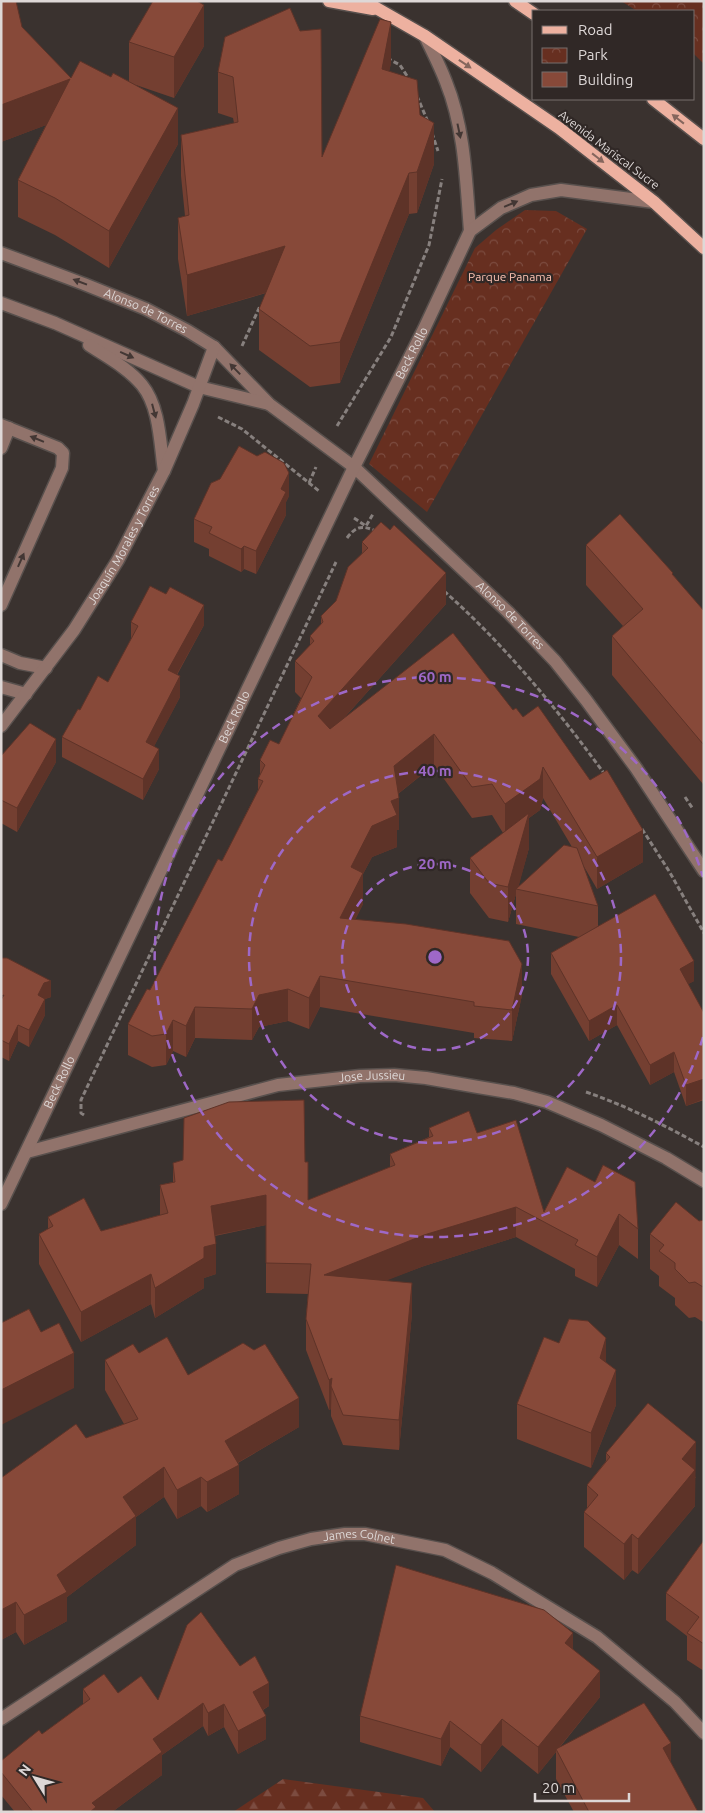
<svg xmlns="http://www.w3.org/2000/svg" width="705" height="1813" font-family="Ubuntu,sans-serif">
  <defs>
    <pattern id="forest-firs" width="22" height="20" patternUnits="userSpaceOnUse" patternTransform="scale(1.25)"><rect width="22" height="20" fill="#672f20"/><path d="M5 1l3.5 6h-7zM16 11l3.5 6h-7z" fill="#7c4c40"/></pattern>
    <pattern id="park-crowns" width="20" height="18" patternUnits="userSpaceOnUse" patternTransform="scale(1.25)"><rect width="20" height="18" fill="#672f20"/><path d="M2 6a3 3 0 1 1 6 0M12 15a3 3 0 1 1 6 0" fill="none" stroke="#7c4c40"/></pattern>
  </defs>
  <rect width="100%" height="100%" fill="#3a322f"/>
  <polygon fill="url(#forest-firs)" points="283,1779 423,1798 435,1812 233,1812"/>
  <g fill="url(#park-crowns)">
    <polygon points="621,1 704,1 704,64 694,54 694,11 637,11"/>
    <polygon points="525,210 556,211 587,229 427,512 369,464 475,248 496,230"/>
  </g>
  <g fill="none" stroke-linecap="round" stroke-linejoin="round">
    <g stroke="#58504d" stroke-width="15">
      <g id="minor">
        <path d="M425,36C432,51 440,66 446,82C465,129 466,181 470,231"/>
        <path id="s1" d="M1,253L84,284L146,309L188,331L214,347L269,404L354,467L508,612L555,661L586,700L636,768L704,871"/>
        <polyline points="1,303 55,323 199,387 269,404"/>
        <path d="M89,345C107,357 128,368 142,385C160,407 160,444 164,471"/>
        <polyline points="1,425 58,448 63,453 62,468 1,605"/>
        <polyline points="1,448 9,428"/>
        <polyline points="1,655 20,663 46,668"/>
        <polyline points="1,687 26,694"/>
        <path id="s2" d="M1,726L74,630L118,560L164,471L193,404L214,347"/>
        <path id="s3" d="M27,1152L278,1085L360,1076L394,1075L426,1078L478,1087L514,1093L547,1102L601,1125L666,1158L704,1181"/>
        <path id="s4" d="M1,1204L354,467L424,329L470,231L501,208L531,195L561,190L654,202"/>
        <path id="s5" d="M1,1719L235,1565L279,1548L311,1539L345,1534H365L445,1550L492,1573L597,1637L675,1702L704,1733"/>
      </g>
    </g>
    <g stroke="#58504d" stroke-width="15">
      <g id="major">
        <polyline points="329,1 373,9"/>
        <polyline points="364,1 425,36 559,128 654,202 704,248"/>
        <polyline points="515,1 534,14"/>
        <polyline points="653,99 704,139"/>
      </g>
    </g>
    <g stroke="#87807e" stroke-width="3" stroke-dasharray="5 2.5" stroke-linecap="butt">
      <polyline points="387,58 400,65 409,79"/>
      <polyline points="417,96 428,122"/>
      <polyline points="432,133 438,151"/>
      <polyline points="242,346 260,306"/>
      <polyline points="218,417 242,429 319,491"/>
      <polyline points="337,426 391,337 429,245 442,179"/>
      <polyline points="309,483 316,467"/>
      <polyline points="354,518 366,526 373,514"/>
      <path d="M347,538C356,526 362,525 376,531"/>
      <path d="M444,591C505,645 558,710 606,776"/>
      <polyline points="685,797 693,809"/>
      <polyline points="642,829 669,871 704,933"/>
      <path d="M586,1092C627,1106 666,1126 704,1147"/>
      <polyline points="84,1115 81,1113 81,1100 336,562"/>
    </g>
    <use href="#minor" stroke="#91736b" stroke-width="12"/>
    <use href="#major" stroke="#edb1a0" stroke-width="12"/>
  </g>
  <g fill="#743f31" fill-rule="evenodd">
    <polygon points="22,27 71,78 111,77 129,81 129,42 204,46 174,98 136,85 178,144 109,268 55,235 18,217 18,180 46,125 1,142"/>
    <polygon points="225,37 322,157 391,63 389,71 420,115 434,164 417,213 409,214 340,383 310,387 259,350 259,309 266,293 187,316 178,259 178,218 185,216 181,176 181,135 234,123 233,118 218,113 218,72"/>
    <polygon points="289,496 286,502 286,515 256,574 244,569 241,572 209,556 209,549 194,542 194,519"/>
    <path d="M362,542L446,604L345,717L513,710L523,717L643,862L597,889L583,865L598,906V927L694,981L688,984L704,1013V1100L686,1106L674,1072L650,1085L617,1025L589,1041L551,974V953L579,937L516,924V894L508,922L489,918L470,893V858L503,833L492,815L472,818L434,765L398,794L399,830H397V847L372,857L363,874V904L355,920L522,995L512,1041L474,1038V1033L320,1007L309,1029L288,1021L259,1027L252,1040L195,1038L186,1057L173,1051L166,1065L152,1067L128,1055V1024L150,990L222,861L258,790V779L260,774V760L279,744L301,698L295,692V661L310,646V636L321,625V616L336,601L362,553ZM543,798L572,847L518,887L529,848V818L540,810Z"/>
    <polygon points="586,545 673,575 704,611 704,783 703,784 612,675 612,636 623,626 586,585"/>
    <polygon points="131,622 204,625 177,675 180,697 154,746 159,769 143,800 62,757 62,737 80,710 108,682 131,641"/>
    <polygon points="1,756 56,762 17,832 1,823"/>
    <polygon points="1,958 51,997 45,999 45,1015 29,1047 18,1041 9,1061 1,1057"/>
    <polygon points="429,1128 477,1133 544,1212 567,1167 638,1229 638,1259 619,1245 597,1287 575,1276 575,1269 516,1237 424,1266 386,1280 412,1313 399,1450 343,1445 331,1416 331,1409 329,1410 306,1350 306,1319 308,1294 266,1293 266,1225 215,1236 216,1274 204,1278 204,1288 155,1318 151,1304 81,1342 39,1264 39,1234 48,1229 48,1217 101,1231 160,1215 160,1185 173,1182 173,1163 305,1162 308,1200 390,1167 390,1154 429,1137"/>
    <polygon points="704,1220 704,1321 703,1322 695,1317 689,1318 675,1305 675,1298 659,1286 659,1276 650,1269 650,1234"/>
    <polygon points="139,1353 188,1375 299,1427 238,1463 239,1494 207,1512 201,1506 177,1519 164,1497 136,1517 136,1545 67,1597 67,1621 24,1645 16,1632 1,1640 1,1478 86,1438 124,1424 105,1390 105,1360"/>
    <polygon points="606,1362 616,1405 591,1468 517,1439 517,1404"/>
    <polygon points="606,1453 696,1477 695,1478 695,1506 638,1574 632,1570 624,1580 584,1547 584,1512 587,1509 587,1485 606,1461"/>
    <polygon points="704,1540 704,1671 687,1660 687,1636 666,1620 666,1593"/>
    <polygon points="573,1649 600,1697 560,1747 671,1763 698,1812 574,1812 556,1779 556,1752 538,1774 502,1745 481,1772 450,1747 441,1766 360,1742 360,1716"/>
    <polygon points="83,1689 118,1693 158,1700 269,1706 263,1710 266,1739 238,1754 224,1727 208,1736 203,1726 162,1755 162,1775 112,1812 15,1812 1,1795 1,1761 42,1734 83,1704"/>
  </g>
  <g fill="#5e3328">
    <polygon points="204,5 204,46 174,98 174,57"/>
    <polygon points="391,22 391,63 382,109 382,69"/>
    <polygon points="70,79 70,116 1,142 1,105"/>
    <polygon points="178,108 178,144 109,268 109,231"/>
    <polygon points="434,123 434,164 417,213 417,172"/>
    <polygon points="409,173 409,214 340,383 340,342"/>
    <polygon points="285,246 285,287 187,316 187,275"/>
    <polygon points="289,473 289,496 286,502 286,515 256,574 256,551 281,489"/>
    <polygon points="244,546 244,569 241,572 241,549"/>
    <polygon points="446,573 446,604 318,747 318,716"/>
    <polygon points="204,605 204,625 168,690 168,670"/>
    <polygon points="180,676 180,697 146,762 146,742"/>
    <polygon points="434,734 434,765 394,797 394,766"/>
    <polygon points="56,739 56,762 17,832 17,808"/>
    <polygon points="704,743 704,783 703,784 703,744"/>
    <polygon points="159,749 159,769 143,800 143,779"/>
    <polygon points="543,767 543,798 540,810 529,818 529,848 518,889 516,889 516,894 508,922 508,887 505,835 505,804"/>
    <polygon points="399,798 399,830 397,830 397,847 372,857 363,874 363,904 340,950 340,918 351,867 372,826 391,801"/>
    <polygon points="643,830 643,862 597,889 597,857"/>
    <polygon points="694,961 694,981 680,989 680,969"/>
    <polygon points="522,964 522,995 512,1041 512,1010"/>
    <polygon points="320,976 320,1007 309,1029 309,998"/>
    <polygon points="51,981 51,997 45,999 45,1015 29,1047 29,1030 38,995 44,983"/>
    <polygon points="288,989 288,1021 259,1027 252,1040 252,1009 259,995"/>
    <polygon points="617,1005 617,1025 589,1041 589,1021"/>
    <polygon points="195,1007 195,1038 186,1057 186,1026"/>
    <polygon points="173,1020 173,1051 166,1065 166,1034"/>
    <polygon points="18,1025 18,1041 9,1061 9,1044"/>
    <polygon points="674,1052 674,1072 650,1085 650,1065"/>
    <polygon points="704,1079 704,1099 686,1106 686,1085"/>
    <polygon points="266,1195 266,1225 211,1236 211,1206"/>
    <polygon points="516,1207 516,1237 424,1266 324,1305 324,1275 424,1235"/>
    <polygon points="619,1214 619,1245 597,1287 597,1257"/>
    <polygon points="216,1244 216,1274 204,1278 204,1288 155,1318 155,1288 204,1247"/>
    <polygon points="151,1274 151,1304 81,1342 81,1312"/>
    <polygon points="412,1283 412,1313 399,1450 399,1420"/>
    <polygon points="704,1286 704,1321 703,1322 703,1287"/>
    <polygon points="606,1338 606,1373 600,1358"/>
    <polygon points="74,1353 74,1388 1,1425 1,1390"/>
    <polygon points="616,1370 616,1405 591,1468 591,1433"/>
    <polygon points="332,1378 331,1409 329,1410 329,1380"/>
    <polygon points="299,1398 299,1427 225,1470 225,1441"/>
    <polygon points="696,1442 695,1506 638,1574 638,1539 682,1459"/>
    <polygon points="239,1465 239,1494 207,1512 207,1482"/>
    <polygon points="164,1467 164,1497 136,1517 136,1545 67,1597 67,1621 24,1645 24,1615 123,1497"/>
    <polygon points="201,1477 201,1506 177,1519 177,1490"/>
    <polygon points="632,1534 632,1570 624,1580 624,1544"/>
    <polygon points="16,1602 16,1632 1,1640 1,1610"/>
    <polygon points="573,1633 573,1659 565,1643"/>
    <polygon points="600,1671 600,1697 557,1750 556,1749 556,1752 538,1774 538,1747"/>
    <polygon points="269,1683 269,1706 253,1715 253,1692"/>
    <polygon points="203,1703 203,1726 162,1755 162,1775 112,1812 90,1812 92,1803 153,1739"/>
    <polygon points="224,1704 224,1727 208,1736 208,1713"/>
    <polygon points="266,1716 266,1739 238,1754 238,1731"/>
    <polygon points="502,1719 502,1745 481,1772 481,1745"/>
    <polygon points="450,1721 450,1747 441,1766 441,1739"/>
    <polygon points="671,1743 671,1773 663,1748"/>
  </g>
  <g fill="#874939" stroke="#5e3328">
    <polygon points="1,1 16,1 22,27 71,78 80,61 111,77 113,73 178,108 109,231 55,198 18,180 70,79 1,105"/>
    <polygon points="153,1 197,1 204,5 174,57 129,42"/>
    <polygon points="290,8 300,31 321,29 322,157 380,19 391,22 382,69 417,80 420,115 434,123 417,172 409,173 340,342 310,346 259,309 285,246 187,275 178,218 189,215 181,135 238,122 233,77 218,72 225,37"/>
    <polygon points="239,446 257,456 265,452 284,463 289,473 281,489 286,492 256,551 244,546 241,549 209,533 212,527 194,519 211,483 220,479"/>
    <polygon points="620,514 673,573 672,574 704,611 704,743 703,744 612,636 643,609 586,545"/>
    <polygon points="381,522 390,530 394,525 446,573 318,716 330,729 453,633 513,710 516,708 523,717 538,706 590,780 607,770 643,830 597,857 543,767 540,779 505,804 492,784 472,787 434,734 394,766 399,798 391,801 397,815 372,826 351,867 363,873 340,918 406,924 509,941 522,964 512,1010 474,1006 474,1002 320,976 309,998 288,989 259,995 252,1009 195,1007 186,1026 173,1020 166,1034 152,1036 128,1024 147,989 150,990 218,859 222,861 263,781 258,779 265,765 260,760 270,740 279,744 312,677 295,661 314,641 310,636 323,622 321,616 336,601 348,567 368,548 362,542"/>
    <polygon points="150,586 166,594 170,587 204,605 168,670 180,676 146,742 159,749 143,779 62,737 78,709 80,710 98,676 108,682 138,626 131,622"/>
    <polygon points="30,723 56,739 17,808 1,800 1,756"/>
    <polygon points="529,813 508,887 489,883 470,858"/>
    <polygon points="564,845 577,848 598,906 516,889"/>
    <polygon points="655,894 694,961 680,969 704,1013 704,1079 686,1085 674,1052 650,1065 617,1005 589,1021 551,953"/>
    <polygon points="1,958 7,958 51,981 44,983 38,995 45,999 29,1030 18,1025 9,1044 1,1040 1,1000 4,995 1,996"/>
    <polygon points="304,1100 305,1162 308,1162 308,1200 395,1165 390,1154 433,1136 429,1128 469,1111 477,1133 516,1120 544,1212 567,1167 595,1182 603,1165 635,1182 638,1229 619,1214 597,1257 575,1245 578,1240 516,1207 424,1235 324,1275 412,1283 399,1420 343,1415 331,1386 332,1378 329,1380 306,1319 311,1264 266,1263 266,1195 211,1206 216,1244 204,1247 204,1258 155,1288 151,1274 81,1312 39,1234 53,1226 48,1217 84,1198 101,1231 168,1213 160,1185 175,1182 173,1163 183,1160 184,1118 229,1102"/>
    <polygon points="676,1202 699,1221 704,1220 703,1287 695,1282 689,1283 675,1269 675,1263 659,1251 664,1245 650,1234"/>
    <polygon points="29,1309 41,1332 59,1323 74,1353 1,1390 1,1323"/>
    <polygon points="569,1319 588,1321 606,1338 600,1358 616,1370 591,1433 517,1404 544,1337 559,1343"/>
    <polygon points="167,1337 188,1375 243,1343 254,1350 265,1344 299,1398 225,1441 239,1465 207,1482 201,1477 177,1490 164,1467 123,1497 136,1516 57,1575 67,1592 24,1615 16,1602 1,1610 1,1478 76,1424 86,1438 138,1419 105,1360 133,1344 139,1353"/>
    <polygon points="648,1403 696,1442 682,1459 695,1470 638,1539 632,1534 624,1544 584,1512 598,1495 587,1485 610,1457 606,1453"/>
    <polygon points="704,1540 704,1644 687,1633 699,1617 666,1593"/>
    <polygon points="396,1565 544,1610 573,1633 565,1643 600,1671 538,1747 502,1719 481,1745 450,1721 441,1739 360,1716"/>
    <polygon points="201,1612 240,1666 255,1656 269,1683 253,1692 266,1716 238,1731 224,1704 208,1713 203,1703 153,1739 162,1752 92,1803 96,1807 90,1812 33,1812 1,1772 1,1761 39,1730 42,1734 90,1699 83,1689 104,1674 118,1693 141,1676 158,1700 187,1625"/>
    <polygon points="644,1703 671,1743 663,1748 698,1812 589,1812 556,1749"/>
  </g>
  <defs><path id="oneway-solid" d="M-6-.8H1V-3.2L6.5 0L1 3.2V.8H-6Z" transform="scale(1.25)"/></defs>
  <g fill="#85665d">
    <use href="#oneway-solid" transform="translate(465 64) rotate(34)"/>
    <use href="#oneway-solid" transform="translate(678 119) rotate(-142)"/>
    <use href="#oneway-solid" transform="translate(598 158) rotate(38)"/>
  </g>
  <g fill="#433734">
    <use href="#oneway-solid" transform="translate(459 131) rotate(78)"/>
    <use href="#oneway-solid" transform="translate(511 204) rotate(-23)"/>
    <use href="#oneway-solid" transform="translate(80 282) rotate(-159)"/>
    <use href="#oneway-solid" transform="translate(127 355) rotate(24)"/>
    <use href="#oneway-solid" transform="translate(235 369) rotate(-134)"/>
    <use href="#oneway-solid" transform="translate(154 411) rotate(75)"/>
    <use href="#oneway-solid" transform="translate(37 439) rotate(-158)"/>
    <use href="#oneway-solid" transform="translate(21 560) rotate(-66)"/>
  </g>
  <g fill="none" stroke="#9e68c7" stroke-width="2.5" stroke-dasharray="9 6">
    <circle cx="435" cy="957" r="93"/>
    <circle cx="435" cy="957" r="186"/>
    <path d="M703 1037A280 280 0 1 1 703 877"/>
  </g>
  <g text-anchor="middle" stroke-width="4.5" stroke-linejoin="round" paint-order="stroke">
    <g font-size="12" fill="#ded8d7" stroke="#302826">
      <text transform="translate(609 150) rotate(37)" y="4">Avenida Mariscal Sucre</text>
      <text dy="4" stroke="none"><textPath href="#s1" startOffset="156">Alonso de Torres</textPath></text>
      <text dy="4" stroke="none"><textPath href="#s4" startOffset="945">Beck Rollo</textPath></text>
      <text dy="4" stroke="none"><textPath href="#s2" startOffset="219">Joaquín Morales y Torres</textPath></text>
      <text dy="4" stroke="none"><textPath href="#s1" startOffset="634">Alonso de Torres</textPath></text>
      <text dy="4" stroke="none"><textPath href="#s4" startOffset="540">Beck Rollo</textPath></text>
      <text dy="4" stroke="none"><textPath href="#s3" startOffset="354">Jose Jussieu</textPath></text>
      <text dy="4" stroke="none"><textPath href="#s4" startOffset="135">Beck Rollo</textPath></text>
      <text dy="4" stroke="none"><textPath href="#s5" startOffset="409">James Colnet</textPath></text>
    </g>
    <g font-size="12" fill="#fcc2b2" stroke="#302826">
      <text x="510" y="281">Parque Panama</text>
    </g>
  </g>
  <circle cx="435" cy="957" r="8" fill="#9e68c7" stroke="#302826" stroke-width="2.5"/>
  <g font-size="15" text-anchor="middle" font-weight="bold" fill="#9e68c7" stroke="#302826" stroke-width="4.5" stroke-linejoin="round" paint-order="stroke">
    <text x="435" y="682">60 m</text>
    <text x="435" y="776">40 m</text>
    <text x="435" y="869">20 m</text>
  </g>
  <rect width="705" height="1813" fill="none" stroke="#ded8d7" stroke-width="5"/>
  <rect x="532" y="10" width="162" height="90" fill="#302826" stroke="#766e6d"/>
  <rect x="542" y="26" width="25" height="8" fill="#edb1a0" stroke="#766e6d"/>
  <text x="578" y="35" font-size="15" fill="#ded8d7">Road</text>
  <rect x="542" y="48" width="25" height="15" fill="url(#park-crowns)" stroke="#766e6d"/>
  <text x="578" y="60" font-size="15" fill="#ded8d7">Park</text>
  <rect x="542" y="72" width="25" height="15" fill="#874939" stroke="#766e6d"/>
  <text x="578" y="85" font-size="15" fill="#ded8d7">Building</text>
  <g transform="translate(35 1778) rotate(307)" stroke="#302826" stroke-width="4" paint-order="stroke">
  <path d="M0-4L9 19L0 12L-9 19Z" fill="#ded8d7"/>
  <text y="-8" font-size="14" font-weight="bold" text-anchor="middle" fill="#ded8d7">N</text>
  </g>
  <path d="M535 1793v8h94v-8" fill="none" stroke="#ded8d7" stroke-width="2.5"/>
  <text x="542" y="1793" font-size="15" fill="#ded8d7" stroke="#302826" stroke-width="4" paint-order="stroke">20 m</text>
</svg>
